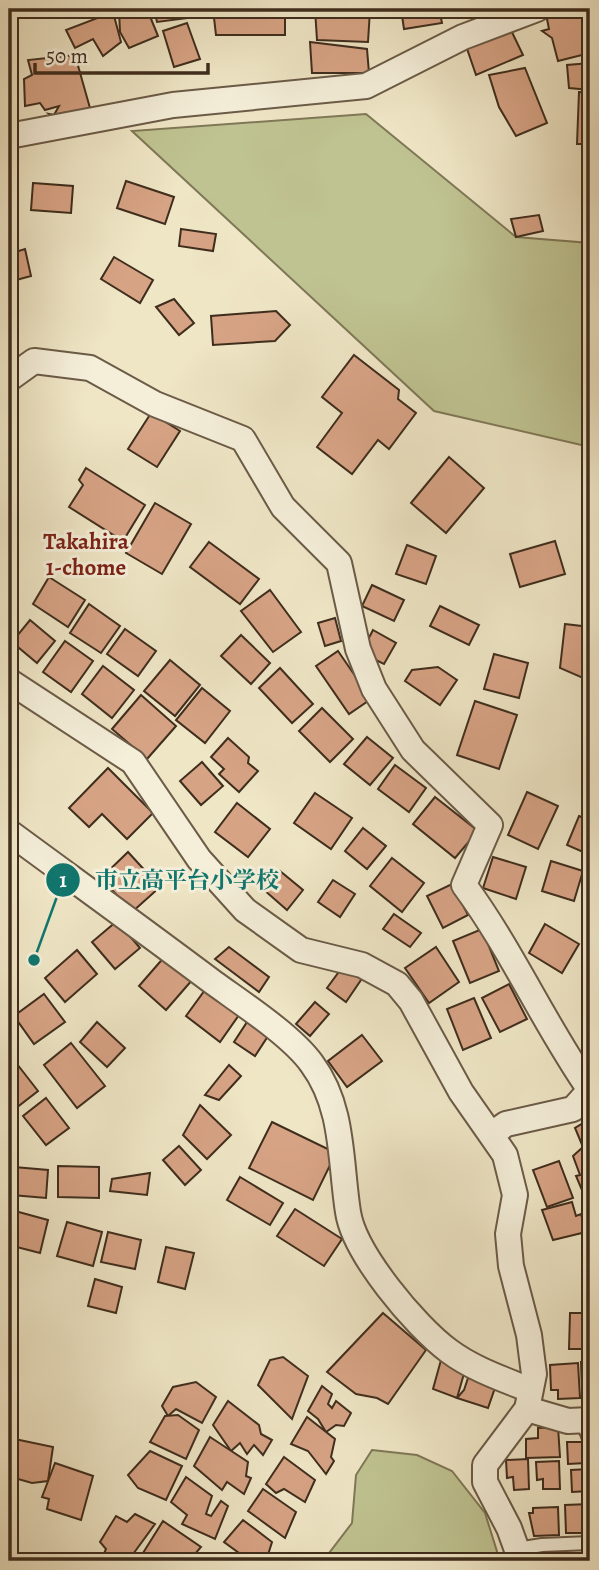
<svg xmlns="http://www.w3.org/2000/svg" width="599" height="1570" font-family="Alegreya,'Noto Serif JP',serif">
  <rect width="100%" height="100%" fill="#efe6c6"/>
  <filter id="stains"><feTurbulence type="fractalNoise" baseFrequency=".00286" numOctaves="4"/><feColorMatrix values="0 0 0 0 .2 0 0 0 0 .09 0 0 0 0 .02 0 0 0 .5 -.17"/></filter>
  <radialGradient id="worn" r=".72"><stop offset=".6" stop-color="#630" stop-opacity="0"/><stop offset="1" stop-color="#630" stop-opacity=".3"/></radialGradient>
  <g fill="#bfc391" stroke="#7f7857" stroke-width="2">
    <polygon points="366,114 516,237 590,243 590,447 434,411 132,131"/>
    <polygon points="372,1450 417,1455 452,1471 485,1513 500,1561 323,1561 352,1523 356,1475"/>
  </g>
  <g fill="#d7a385" stroke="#3f2d1d" stroke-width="2">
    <polygon points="147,9 158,36 129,48 120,32 119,10"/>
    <polygon points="154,9 202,9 204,16 157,22"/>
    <polygon points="213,9 285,9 285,35 216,35"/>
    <polygon points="315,9 370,10 368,42 317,40"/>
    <polygon points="401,9 439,9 442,23 404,29"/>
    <polygon points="590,9 590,53 558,61 552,38 542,31 549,29 546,14"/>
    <polygon points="113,12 121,42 103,56 93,39 75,48 66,30"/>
    <polygon points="187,23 200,59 174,67 163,31"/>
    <polygon points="509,26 523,55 476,75 463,37"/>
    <polygon points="310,42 367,49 369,73 312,73"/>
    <polygon points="75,55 90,108 89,117 58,122 49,114 54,115 59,106 45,110 40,103 25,106 24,79 32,75 28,60"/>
    <polygon points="590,63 590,90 569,88 567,65"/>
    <polygon points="525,68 547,123 516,136 499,107 489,75"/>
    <polygon points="579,92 590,93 590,144 577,144"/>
    <polygon points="126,181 174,197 165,224 117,208"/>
    <polygon points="33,183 73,186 71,213 31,210"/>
    <polygon points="539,215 543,231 516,237 511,219"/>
    <polygon points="181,229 216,234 213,251 179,246"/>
    <polygon points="25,249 31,276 9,282 9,254"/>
    <polygon points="114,257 153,280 140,303 101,279"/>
    <polygon points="174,299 194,323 179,335 156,307"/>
    <polygon points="276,311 290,325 275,341 213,345 211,316"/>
    <polygon points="354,355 399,390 398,399 416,413 389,449 378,440 352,474 317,447 342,413 322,397"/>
    <polygon points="151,413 180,431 157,467 128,449"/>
    <polygon points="449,457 484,488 446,533 411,503"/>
    <polygon points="86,468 145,505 123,541 69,507 83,485 79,480"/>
    <polygon points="155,503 191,524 162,574 126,553"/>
    <polygon points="555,541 565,574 520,587 510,554"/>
    <polygon points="209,542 259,579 240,604 190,567"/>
    <polygon points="407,545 436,556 426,584 396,574"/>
    <polygon points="49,577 85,600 68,627 33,604"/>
    <polygon points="372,585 404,600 394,621 362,606"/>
    <polygon points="270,590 301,632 273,652 241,611"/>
    <polygon points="89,604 120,626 101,653 70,633"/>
    <polygon points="440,606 479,625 469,645 430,626"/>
    <polygon points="335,618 341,641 325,646 318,623"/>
    <polygon points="30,620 55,641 37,663 12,642"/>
    <polygon points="565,624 590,627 590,681 560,668"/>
    <polygon points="125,629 156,651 138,676 107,654"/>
    <polygon points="373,630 396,643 384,664 361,653"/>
    <polygon points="241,635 270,663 251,684 221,656"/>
    <polygon points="65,641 93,661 71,692 43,672"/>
    <polygon points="338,651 371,699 349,714 316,666"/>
    <polygon points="494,654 528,663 519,698 484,689"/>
    <polygon points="170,660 200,685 175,716 144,691"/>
    <polygon points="103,666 134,690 112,718 82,694"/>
    <polygon points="438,667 457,680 440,705 405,681 412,670"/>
    <polygon points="280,668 313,704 292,723 259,688"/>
    <polygon points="202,688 230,711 205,743 176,720"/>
    <polygon points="141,695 176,726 147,759 112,729"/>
    <polygon points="475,701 517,715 499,769 457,755"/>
    <polygon points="322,708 353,739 330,762 299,731"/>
    <polygon points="367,737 393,758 370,785 344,764"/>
    <polygon points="228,738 249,757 248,763 258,771 239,792 219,774 224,769 211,757"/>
    <polygon points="202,762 223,786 201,805 180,781"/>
    <polygon points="395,765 426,788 409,812 378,789"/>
    <polygon points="108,768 153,813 127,839 102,814 89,827 69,808"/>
    <polygon points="527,792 558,806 538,849 508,835"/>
    <polygon points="315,793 352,818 331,849 294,823"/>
    <polygon points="588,793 590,794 590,816 582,813"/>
    <polygon points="435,797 478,831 455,858 413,824"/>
    <polygon points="237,803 270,829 248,857 215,832"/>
    <polygon points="579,816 590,821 590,855 567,845"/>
    <polygon points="363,828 386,846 367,869 345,851"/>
    <polygon points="128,852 160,887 132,912 101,878"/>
    <polygon points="493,857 526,867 516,899 483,888"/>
    <polygon points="392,858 424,883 402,912 370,886"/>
    <polygon points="551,861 583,871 574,901 542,891"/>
    <polygon points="280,871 303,890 287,910 264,890"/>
    <polygon points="333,880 355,894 340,917 318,902"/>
    <polygon points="452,884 468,915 443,928 427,896"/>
    <polygon points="394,914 421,933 410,947 383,929"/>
    <polygon points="117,921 140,948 115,969 92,942"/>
    <polygon points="545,924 579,944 562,973 529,953"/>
    <polygon points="482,929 499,971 470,983 453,941"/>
    <polygon points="229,947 269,977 259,992 215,959"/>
    <polygon points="436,947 459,982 429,1003 405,968"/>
    <polygon points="77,950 97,974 65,1002 45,978"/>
    <polygon points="166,955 193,979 166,1010 139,986"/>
    <polygon points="341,969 363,977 346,1002 327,988"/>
    <polygon points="509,984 527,1019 500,1032 482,998"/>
    <polygon points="205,990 239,1015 220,1042 186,1016"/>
    <polygon points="44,994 65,1022 34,1044 14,1016"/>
    <polygon points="474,998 491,1038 463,1050 447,1009"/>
    <polygon points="315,1002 329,1014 310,1036 296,1024"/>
    <polygon points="249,1019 270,1033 255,1056 234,1042"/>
    <polygon points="97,1022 125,1048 107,1067 80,1042"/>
    <polygon points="362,1035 382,1061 347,1087 328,1061"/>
    <polygon points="71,1043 105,1086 77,1108 44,1065"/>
    <polygon points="17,1064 38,1091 16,1108 9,1099 9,1071"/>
    <polygon points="229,1065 241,1076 219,1100 205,1095"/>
    <polygon points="46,1098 69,1128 46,1145 23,1116"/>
    <polygon points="200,1105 231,1135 207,1159 183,1135"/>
    <polygon points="590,1119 590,1200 587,1202 576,1176 580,1175 573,1156 583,1147 575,1128"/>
    <polygon points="272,1122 336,1153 313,1200 249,1168"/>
    <polygon points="179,1146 201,1170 185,1185 163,1160"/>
    <polygon points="559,1161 573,1198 547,1207 533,1170"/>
    <polygon points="58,1166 99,1167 99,1198 58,1197"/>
    <polygon points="14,1167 48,1170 46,1198 12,1195"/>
    <polygon points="150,1173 147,1195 110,1191 112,1179"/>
    <polygon points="240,1177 283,1203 270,1225 227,1200"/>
    <polygon points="572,1202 576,1216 581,1214 586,1232 553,1240 542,1210"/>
    <polygon points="295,1209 342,1239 324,1266 277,1236"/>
    <polygon points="15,1211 48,1220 40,1253 9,1245"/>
    <polygon points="67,1222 102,1232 93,1266 57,1256"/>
    <polygon points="108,1232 141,1240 135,1269 101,1262"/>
    <polygon points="166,1247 194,1253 185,1289 158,1282"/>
    <polygon points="95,1279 122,1287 116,1313 88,1306"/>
    <polygon points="383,1313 426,1350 388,1404 377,1398 356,1394 327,1372"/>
    <polygon points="570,1313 590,1313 590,1349 569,1349"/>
    <polygon points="283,1357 308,1376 292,1419 258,1385 270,1360"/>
    <polygon points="441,1360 465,1370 457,1398 433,1389"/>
    <polygon points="590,1361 590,1393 590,1389 582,1390 581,1362"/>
    <polygon points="578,1363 580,1398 558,1399 558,1390 551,1390 550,1365"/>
    <polygon points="470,1372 497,1382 488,1408 457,1398 464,1390"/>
    <polygon points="196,1382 216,1397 202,1423 176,1409 168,1416 162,1406 173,1387"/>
    <polygon points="322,1386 332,1394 328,1404 332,1408 336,1401 351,1413 344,1426 336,1425 326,1432 318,1419 308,1411"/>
    <polygon points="228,1401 259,1425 261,1434 272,1440 263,1455 254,1445 247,1454 240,1443 231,1451 213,1425"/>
    <polygon points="178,1415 199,1430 186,1459 150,1442 165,1416"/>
    <polygon points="307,1417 335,1439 331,1457 334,1461 326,1474 308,1451 291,1444"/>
    <polygon points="558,1427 560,1457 526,1458 526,1439 538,1438 538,1428"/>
    <polygon points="210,1437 248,1462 246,1476 251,1478 244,1494 227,1482 222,1490 194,1466"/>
    <polygon points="10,1438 53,1447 48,1481 32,1483 11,1477"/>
    <polygon points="567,1442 586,1442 586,1463 568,1464"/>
    <polygon points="150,1451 182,1466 166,1500 138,1488 128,1475"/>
    <polygon points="284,1457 315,1480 305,1502 284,1489 276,1493 266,1484"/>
    <polygon points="528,1459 529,1489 514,1490 513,1477 507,1478 506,1460"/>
    <polygon points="559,1461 560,1489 543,1489 543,1479 537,1480 536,1462"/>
    <polygon points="55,1463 93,1476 81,1520 47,1509 49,1499 42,1497"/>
    <polygon points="590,1469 590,1491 572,1492 571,1470"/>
    <polygon points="186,1477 212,1496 206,1514 211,1516 221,1501 228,1506 215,1539 182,1524 187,1515 171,1502"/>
    <polygon points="263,1489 296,1512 285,1538 248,1511"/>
    <polygon points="590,1504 590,1533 566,1533 565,1505"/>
    <polygon points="558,1507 559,1535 534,1536 529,1513 533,1513 533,1508"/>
    <polygon points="135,1514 155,1524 128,1561 101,1561 106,1549 100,1542 116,1516 127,1522"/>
    <polygon points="243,1520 272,1542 266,1561 250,1561 224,1542"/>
    <polygon points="163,1521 201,1547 189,1561 138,1561"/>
    <polygon points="556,1553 590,1553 590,1561 557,1561"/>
  </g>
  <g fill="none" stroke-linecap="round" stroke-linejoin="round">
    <g stroke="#6b5b47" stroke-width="16">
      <g id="lane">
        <polyline points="582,1421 590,1441"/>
        <polyline points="517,1549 542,1545 590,1543"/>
      </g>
    </g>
    <g stroke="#6b5b47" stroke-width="28">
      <g id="street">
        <polyline points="9,136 173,105 366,86 463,37 537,9"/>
        <path d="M9,379L34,361L90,368L155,404L243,439L283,507L339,563L358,649L374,689L413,750L490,825L464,885C512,950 544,1024 590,1090"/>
        <polyline points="9,681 133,762 199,859 245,910 301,950 362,965 397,984 411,1001 461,1092 505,1155 515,1195 508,1234 511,1266 529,1335 534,1374 527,1409 485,1465 485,1482 509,1528 521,1561"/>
        <path d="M9,832C77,882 146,932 214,983C243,1004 292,1036 312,1064C344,1107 340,1161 348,1212C354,1253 415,1326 449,1351C473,1369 503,1379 530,1390"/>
        <polyline points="492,1134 506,1124 573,1109 590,1090"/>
        <polyline points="527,1409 568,1421 590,1420"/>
      </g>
    </g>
    <use href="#lane" stroke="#f5efda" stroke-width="12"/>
    <use href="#street" stroke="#f5efda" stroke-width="24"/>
  </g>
  <g text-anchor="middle" stroke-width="6" stroke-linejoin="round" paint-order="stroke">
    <g font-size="23" font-weight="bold" fill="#7a1f14" stroke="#f5efda">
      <text x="86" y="549">Takahira<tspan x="86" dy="26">1-chome</tspan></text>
    </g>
  </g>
  <path fill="none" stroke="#0f766e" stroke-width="2.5" d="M34 960L63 880"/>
  <g fill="#0f766e" stroke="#f5efda" stroke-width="2.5">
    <circle cx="34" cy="960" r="7"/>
    <circle cx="63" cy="880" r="18"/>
  </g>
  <g font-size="21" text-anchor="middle" font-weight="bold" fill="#fff">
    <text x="63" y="887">1</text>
  </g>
  <g font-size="23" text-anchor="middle" font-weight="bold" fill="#0f766e" stroke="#f5efda" stroke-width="6" stroke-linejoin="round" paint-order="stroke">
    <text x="187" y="888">市立高平台小学校</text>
  </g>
  <rect width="599" height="1570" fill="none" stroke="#efe6c6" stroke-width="35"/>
  <rect x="10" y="10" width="578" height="1549" fill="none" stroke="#3f2d1d" stroke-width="3.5"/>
  <rect x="18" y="18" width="564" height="1535" fill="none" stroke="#3f2d1d" stroke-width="2"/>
  <path d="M35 63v10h173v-10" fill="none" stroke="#3f2d1d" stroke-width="3.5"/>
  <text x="46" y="63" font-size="21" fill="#3f2d1d" stroke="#f5efda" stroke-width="5" paint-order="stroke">50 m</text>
  <rect width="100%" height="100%" filter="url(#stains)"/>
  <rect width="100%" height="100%" fill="url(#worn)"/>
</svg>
